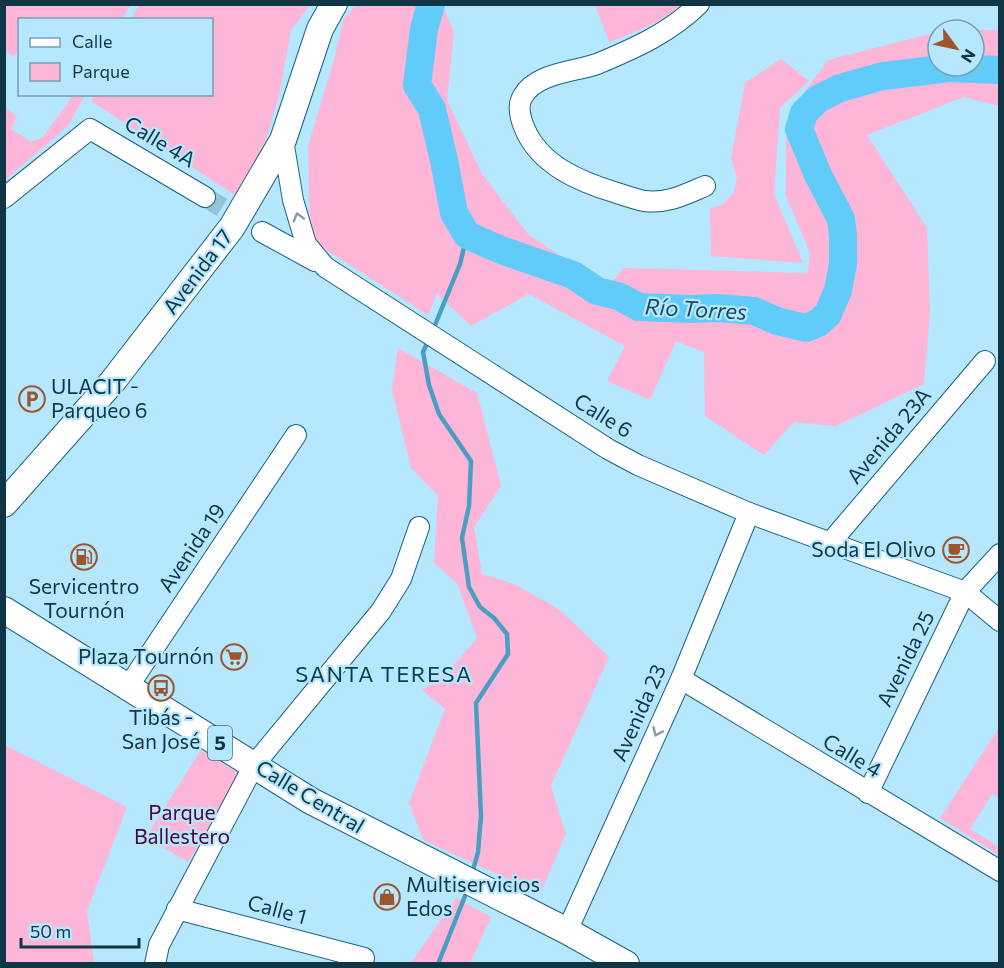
<svg xmlns="http://www.w3.org/2000/svg" width="1004" height="968" font-family="Commissioner,sans-serif">
  <rect width="100%" height="100%" fill="#b5e7fe"/>
  <g fill="#fdb6d8">
    <polygon points="5,4 130,4 130,5 123,19 20,20 19,54 17,52 14,57 5,50"/>
    <polygon points="139,5 310,5 291,30 279,95 264,147 238,197 91,101 94,95 212,94 212,20 131,19"/>
    <polygon points="356,5 443,5 454,32 447,100 482,174 528,234 565,259 572,269 609,287 623,268 808,273 810,253 786,196 786,125 803,94 828,60 938,32 938,66 974,66 974,30 999,30 999,106 964,97 867,135 927,228 930,312 924,384 836,426 794,422 764,455 705,416 704,352 676,341 650,400 607,381 625,346 529,294 471,326 437,294 428,315 314,242 310,230 308,146 335,56 343,20"/>
    <path d="M595,5V4L682,5C661,22 635,33 609,42Z"/>
    <polygon points="781,59 809,81 780,108 774,194 803,263 711,256 710,209 723,204 734,192 737,177 731,159 745,83"/>
    <polygon points="74,94 85,95 68,126 5,180 5,107 17,117 11,129 31,142 43,137"/>
    <polygon points="398,348 477,393 501,486 474,527 482,574 514,584 560,610 609,657 551,786 566,834 540,894 423,840 409,803 445,709 422,690 449,671 477,638 457,583 434,563 438,496 411,468 392,390"/>
    <polygon points="999,728 999,798 992,794 970,829 999,847 999,855 940,818"/>
    <polygon points="5,745 127,807 87,911 94,963 5,963"/>
    <polygon points="201,750 242,775 188,862 146,837"/>
    <polygon points="456,898 491,917 470,963 411,963"/>
  </g>
  <g fill="none" stroke-linecap="round" stroke-linejoin="round">
    <g stroke="#499fc3" stroke-width="4.5">
      <polyline points="433,330 460,264 467,235"/>
      <polyline points="428,341 423,352 429,385 439,414 471,461 469,506 462,538 469,587 480,607 494,618 507,634 508,654 476,703 481,816 478,852 472,874"/>
      <polyline points="438,964 467,891"/>
    </g>
    <polyline stroke="#61ccf9" stroke-width="28" points="431,4 424,29 417,85 432,109 445,165 454,213 467,235 501,250 573,275 597,291 618,296 639,307 691,309 717,308 754,311 777,321 806,328 818,323 828,314 838,290 843,264 843,235 841,219 818,175 799,129 804,113 818,99 840,88 883,76 950,68 1000,70"/>
    <polyline stroke="#94c4d9" stroke-width="20" stroke-dasharray="20 10" stroke-linecap="butt" points="205,197 262,232"/>
    <g stroke="#1b617d" stroke-width="22">
      <g id="minor">
        <path d="M699,4C670,33 633,49 597,64C574,72 536,73 523,96C517,105 520,117 524,127C539,165 580,182 617,193C626,196 635,199 644,201C667,204 684,195 705,186"/>
        <polyline points="283,140 293,200 306,244 325,267 608,449 638,465 749,513 965,592 1000,621"/>
        <polyline points="4,198 90,129 205,197"/>
        <polyline points="262,232 315,261"/>
        <polyline points="830,543 985,361"/>
        <polyline points="681,679 1000,871"/>
        <polyline points="128,687 296,435"/>
        <polyline points="868,793 965,592 1000,554"/>
        <polyline points="177,909 364,958"/>
        <polyline points="567,931 681,679 749,513"/>
        <polyline points="155,964 159,945 254,765 381,611 401,579 419,527"/>
      </g>
    </g>
    <g stroke="#1b617d" stroke-width="28">
      <g id="major">
        <polyline points="4,504 113,381 232,227 283,140 320,29 334,4"/>
        <polyline points="4,610 311,801 567,931 626,964"/>
      </g>
    </g>
    <use href="#minor" stroke="#fff" stroke-width="20"/>
    <use href="#major" stroke="#fff" stroke-width="26"/>
  </g>
  <defs><path id="oneway-chevron" d="M-2-3.5L2.5 0L-2 3.5" fill="none" stroke-width="1.6" stroke-linecap="round" stroke-linejoin="round" transform="scale(1.5)"/></defs>
  <g stroke="#889aa2">
    <use href="#oneway-chevron" transform="translate(298 217) rotate(-106)"/>
    <use href="#oneway-chevron" transform="translate(657 732) rotate(114)"/>
  </g>
  <defs>
    <g id="parking-ring" transform="scale(1.35)"><circle r="9.5" fill="#b5e7fe" stroke="#9c552d" stroke-width="1.5"/><path d="M-3.5-5.5H1a3.5 3.5 0 0 1 0 7H-1V5.5H-3.5ZM-1-3.4V-.6H.8a1.4 1.4 0 0 0 0-2.8Z" fill="#9c552d"/></g>
    <g id="cafe-ring" transform="scale(1.35)"><circle r="9.5" fill="#b5e7fe" stroke="#9c552d" stroke-width="1.5"/><path d="M-5.5-4.5H6V0H3Q3 3.5 0 3.5H-2.5Q-5.5 3.5-5.5 0ZM3-3.2v2h1.7v-2ZM-6 4.5H4V6H-6Z" fill="#9c552d"/></g>
    <g id="fuel-ring" transform="scale(1.35)"><circle r="9.5" fill="#b5e7fe" stroke="#9c552d" stroke-width="1.5"/><path d="M-5.5-6h7V0h2V4h1.3V-2.5L3-4.5l.8-.8L6-3V5H2.5V1h-1V6h-7ZM-4.2-4.7v3.2H.2V-4.7Z" fill="#9c552d"/></g>
    <g id="supermarket-ring" transform="scale(1.35)"><circle r="9.5" fill="#b5e7fe" stroke="#9c552d" stroke-width="1.5"/><path d="M-6-5.5h2.5l.6 2H6L4.5 2H-2.5L-4.4-4H-6ZM-1.5 3.2a1.3 1.3 0 1 0 .1 0ZM3 3.2a1.3 1.3 0 1 0 .1 0Z" fill="#9c552d"/></g>
    <g id="bus-ring" transform="scale(1.35)"><circle r="9.5" fill="#b5e7fe" stroke="#9c552d" stroke-width="1.5"/><path d="M-5-6H5V4H4V6H2V4H-2V6H-4V4H-5ZM-3.5-4V0h7V-4ZM-3.5 1.2v1.5H-2V1.2ZM2 1.2v1.5H3.5V1.2Z" fill="#9c552d"/></g>
    <g id="shop-ring" transform="scale(1.35)"><circle r="9.5" fill="#b5e7fe" stroke="#9c552d" stroke-width="1.5"/><path d="M-5-2.5h2.3a2.7 3.5 0 0 1 5.4 0H5L5.5 6h-11ZM-1.5-2.5h3a1.5 2.3 0 0 0-3 0Z" fill="#9c552d"/></g>
  </defs>
  <g fill-rule="evenodd">
    <use href="#parking-ring" x="32" y="399"/>
    <use href="#cafe-ring" x="956" y="550"/>
    <use href="#fuel-ring" x="84" y="557"/>
    <use href="#supermarket-ring" x="234" y="657"/>
    <use href="#bus-ring" x="161" y="688"/>
    <use href="#shop-ring" x="387" y="897"/>
  </g>
  <g text-anchor="middle" stroke-width="4.5" stroke-linejoin="round" paint-order="stroke">
    <rect fill="#b5e7fe" stroke="#426b7c" stroke-width="1.5" x="208" y="726" width="24" height="34" rx="4.5"/>
    <g font-size="20" font-weight="bold" fill="#103645">
      <text x="220" y="750">5</text>
    </g>
    <g font-size="21" fill="#103645" stroke="#b5e7fe">
      <text transform="translate(160 142) rotate(31)" y="7">Calle 4A</text>
      <text transform="translate(198 272) rotate(-53)" y="7">Avenida 17</text>
      <text transform="translate(603 416) rotate(32)" y="7">Calle 6</text>
      <text transform="translate(889 436) rotate(-50)" y="7">Avenida 23A</text>
      <text transform="translate(192 548) rotate(-56)" y="7">Avenida 19</text>
      <text transform="translate(906 659) rotate(-64)" y="7">Avenida 25</text>
      <text transform="translate(639 713) rotate(-66)" y="7">Avenida 23</text>
      <text transform="translate(852 756) rotate(31)" y="7">Calle 4</text>
      <text transform="translate(310 797) rotate(31)" y="7">Calle Central</text>
      <text transform="translate(277 910) rotate(15)" y="7">Calle 1</text>
    </g>
    <g font-size="21" fill="#103645" stroke="#b5e7fe" text-anchor="start">
      <text x="51" y="394">ULACIT -<tspan x="51" dy="24">Parqueo 6</tspan></text>
      <text x="936" y="557" text-anchor="end">Soda El Olivo</text>
      <text x="84" y="594" text-anchor="middle">Servicentro<tspan x="84" dy="24">Tournón</tspan></text>
      <text x="214" y="664" text-anchor="end">Plaza Tournón</text>
      <text x="161" y="725" text-anchor="middle">Tibás -<tspan x="161" dy="24">San José</tspan></text>
      <text x="406" y="892">Multiservicios<tspan x="406" dy="24">Edos</tspan></text>
    </g>
    <g font-size="21" fill="#510335" stroke="#b5e7fe">
      <text x="182" y="820">Parque<tspan x="182" dy="24">Ballestero</tspan></text>
    </g>
    <g font-size="22" font-style="italic" fill="#1b495c" stroke="#b5e7fe">
      <text transform="translate(696 309) rotate(3)" y="8">Río Torres</text>
    </g>
    <g font-size="22" letter-spacing="1.5" fill="#0b3d50" stroke="#b5e7fe">
      <text x="384" y="682">SANTA TERESA</text>
    </g>
  </g>
  <rect width="1004" height="968" fill="none" stroke="#103645" stroke-width="12"/>
  <rect x="18" y="18" width="195" height="78" fill="#b5e7fe" stroke="#73a0b4" stroke-width="1.5"/>
  <rect x="30" y="38" width="30" height="9" fill="#ffffff" stroke="#73a0b4" stroke-width="1.5"/>
  <text x="72" y="48" font-size="18" fill="#103645">Calle</text>
  <rect x="30" y="63" width="30" height="18" fill="#fdb6d8" stroke="#73a0b4" stroke-width="1.5"/>
  <text x="72" y="78" font-size="18" fill="#103645">Parque</text>
  <g transform="translate(956 48) rotate(123)"><circle r="28" fill="#b5e7fe" stroke="#73a0b4" stroke-width="1.5"/>
  <path d="M0-4.5L10 22L0 15L-10 22Z" fill="#9c552d"/>
  <text y="-9" font-size="16" font-weight="bold" text-anchor="middle" fill="#103645">N</text>
  </g>
  <path d="M21 938v9h118v-9" fill="none" stroke="#103645" stroke-width="3"/>
  <text x="30" y="938" font-size="18" fill="#103645" stroke="#b5e7fe" stroke-width="4.5" paint-order="stroke">50 m</text>
</svg>
